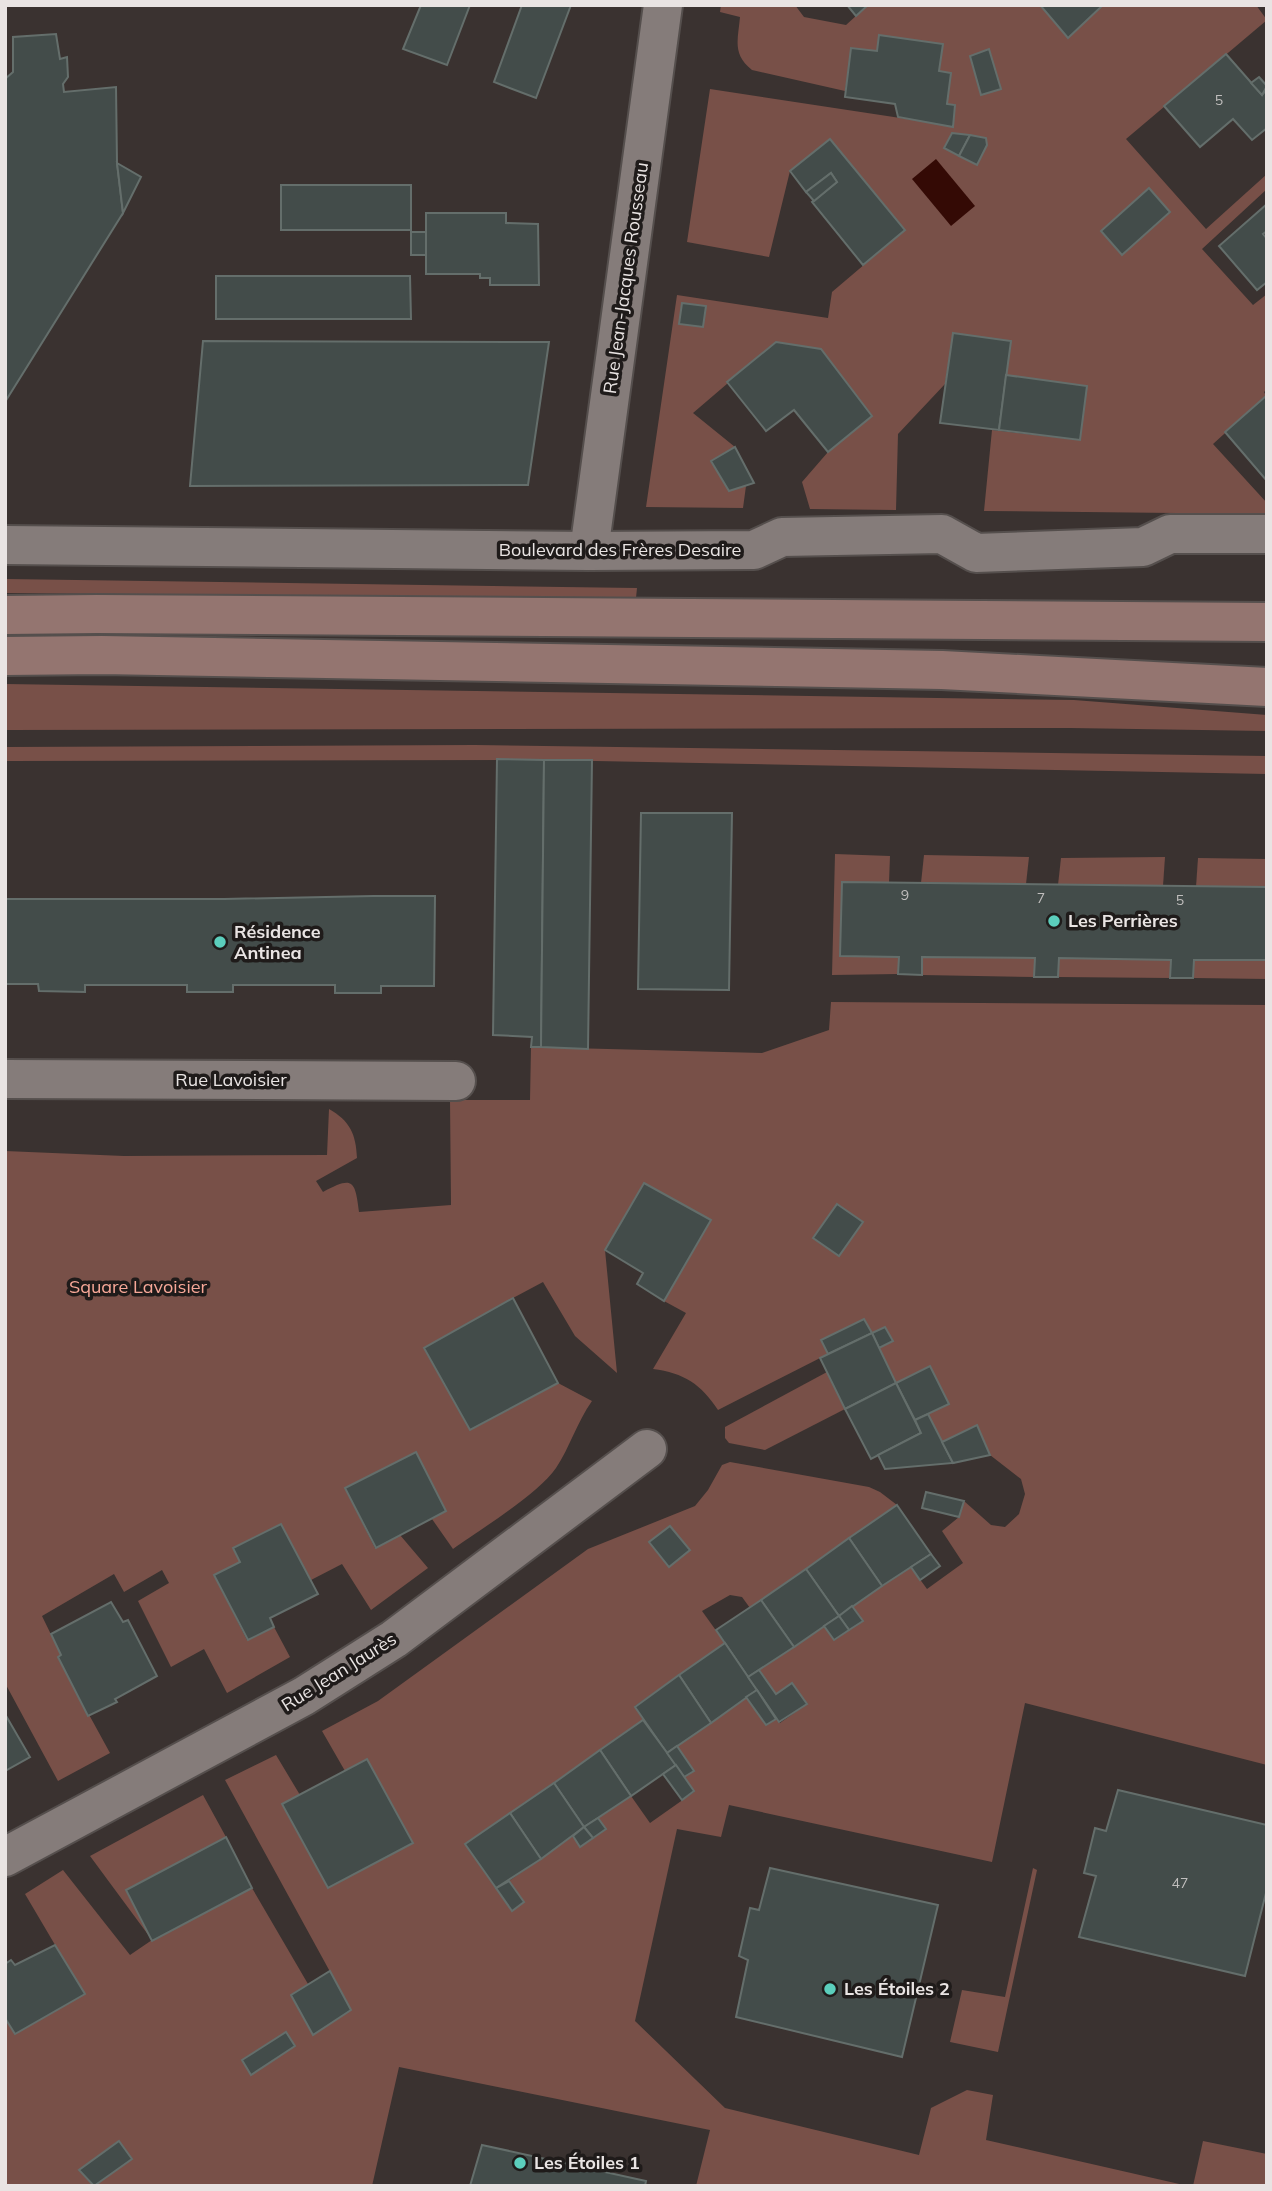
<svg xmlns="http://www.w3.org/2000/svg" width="1272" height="2191" font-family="Mulish,sans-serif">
  <rect width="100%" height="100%" fill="#3a3230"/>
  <g fill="#785048" fill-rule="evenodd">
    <path d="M721,5H795L804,17L846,25L868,5H1040L1068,38L1103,5H1256L1267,20L1126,139L1206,229L1267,174V189L1202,249L1253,305L1267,294V389L1264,392L1266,396L1213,444L1267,503V514L984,511L992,430L1080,440L1087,387L1006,375L953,334L945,384L898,434L896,510L810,509L802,482L828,452L872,416L821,349L776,342L693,413L735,447L711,462L729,490L746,486L743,508L646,507L677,295L828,318L832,292L905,230L830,139L790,171L769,257L687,242L710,89L953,126L955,105L947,104L951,73L939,71L942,44L879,35L877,51L852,48L845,91L752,70C732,54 738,40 740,17L720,12Z"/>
    <polygon points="5,579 637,588 636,598 5,593"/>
    <polygon points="5,684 1074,700 1267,715 1267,731 1070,728 5,730"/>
    <polygon points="475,745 1267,756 1267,774 544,760 5,761 5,747"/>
    <polygon points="835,854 890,856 889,883 842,882 840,955 899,957 898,974 832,975"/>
    <polygon points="924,855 1029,857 1026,884 921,883"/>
    <polygon points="1165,857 1163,886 1058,885 1061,858"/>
    <polygon points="1198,858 1267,859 1267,887 1196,887"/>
    <polygon points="922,957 1035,958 1034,977 922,975"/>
    <polygon points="1059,958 1171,960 1170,978 1058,977"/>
    <polygon points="1194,960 1267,960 1267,979 1194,978"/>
    <path d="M831,1002L1267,1005V1765L1025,1703L992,1862L729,1805L721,1837L677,1829L635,2021L725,2108L919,2155L931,2108L967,2090L993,2095L986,2140L1188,2186H696L710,2130L399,2067L372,2186H5V2018L84,1994L25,1894L63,1870L130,1955L152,1940L90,1856L203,1795L226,1837L126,1890L153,1940L252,1888L308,1984L291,1995L313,2035L351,2010L225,1780L276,1755L300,1795L283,1804L328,1888L412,1842L367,1759L345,1771L322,1731L378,1701L588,1549L695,1506L708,1490L722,1465L730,1462L869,1487L880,1492L897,1505L750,1608L742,1597L730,1595L702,1611L725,1643L635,1706L643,1720L466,1844L512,1911L524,1902L509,1881L573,1836L580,1847L606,1829L598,1818L631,1796L650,1823L694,1792L684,1777L694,1771L677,1746L746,1697L766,1725L776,1719L780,1723L807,1704L792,1683L776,1694L759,1670L824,1626L835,1640L862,1621L852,1606L911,1567L927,1589L963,1563L942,1531L959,1517L964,1501L991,1525L1005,1527L1019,1514L1025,1494L1021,1479L990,1455L977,1426L942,1442L928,1414L949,1404L930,1366L896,1383L879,1348L892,1341L885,1327L872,1333L864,1319L822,1340L828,1354L718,1410C701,1384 684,1373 653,1369L686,1313L664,1301L711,1220L644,1183L605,1250L617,1373L575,1336L543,1282L513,1298L470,1430L558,1383L592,1401C577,1422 570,1447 556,1468C538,1494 481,1529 453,1549L432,1519L446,1511L416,1453L345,1488L375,1548L400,1535L428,1568L371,1610L342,1564L311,1580L281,1524L233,1548L240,1562L214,1575L247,1640L274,1627L290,1657L227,1693L204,1649L171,1667L138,1601L169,1583L162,1570L124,1592L114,1574L42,1616L61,1655L58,1658L110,1753L58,1781L5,1683V1151L124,1156L327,1155L329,1109C350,1121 356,1134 357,1158L316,1181L323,1192C353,1176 355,1180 359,1212L451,1205L450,1100H530L531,1047L762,1053L829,1030ZM670,1526L689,1550L650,1542ZM286,2032L295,2046L251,2074L242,2060ZM118,2141L132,2159L94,2186L79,2170Z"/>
    <polygon points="827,1372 845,1409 765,1450 729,1443 725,1438 725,1427"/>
    <polygon points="1033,1868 1037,1870 998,2052 950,2042 962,1990 1005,1997"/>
    <polygon points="1203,2141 1267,2154 1267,2186 1193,2186"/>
  </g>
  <polygon fill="#340a05" points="936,159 975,206 951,226 912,179"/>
  <g fill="#434c4a" stroke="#646e6b" stroke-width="2">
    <polygon points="421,5 470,5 447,65 403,49"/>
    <polygon points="522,5 571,5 536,98 494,82"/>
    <polygon points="847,5 868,5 856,16"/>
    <polygon points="1040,5 1103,5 1068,38"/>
    <polygon points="56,34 60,59 67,57 68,77 63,84 64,92 116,87 117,163 123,213 5,402 5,79 13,72 13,37"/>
    <polygon points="879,35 943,44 939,71 951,73 947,104 955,105 953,127 898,117 895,104 845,97 851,48 877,51"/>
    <polygon points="989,49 1001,89 981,95 970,56"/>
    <polygon points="1226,54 1262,95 1267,89 1267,128 1252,140 1233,119 1200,147 1164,106"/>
    <polygon points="1259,77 1267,86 1262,95 1251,83"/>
    <polygon points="952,133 970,135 959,156 944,148"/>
    <polygon points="970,135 986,138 987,145 977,165 959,156"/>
    <polygon points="830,139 905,230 863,265 812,202 837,182 831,173 806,192 790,171"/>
    <polygon points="117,163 141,177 123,213"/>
    <polygon points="831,173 837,182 814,201 806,192"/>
    <rect x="281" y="185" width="130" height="45"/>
    <polygon points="1149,188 1170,212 1122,255 1101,231"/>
    <polygon points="1267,204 1267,231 1263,234 1267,239 1267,282 1257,290 1219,246"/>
    <polygon points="426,213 506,213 506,223 538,224 539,285 490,285 490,278 480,278 480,274 426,274"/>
    <rect x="411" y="232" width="15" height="23"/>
    <polygon points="216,276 410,276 411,319 216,319"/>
    <polygon points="682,303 706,306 703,327 679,324"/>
    <polygon points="953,333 1011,341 999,430 940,423"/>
    <polygon points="203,341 549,342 528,485 190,486"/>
    <polygon points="776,342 821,349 872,416 828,452 794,410 766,431 727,382"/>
    <polygon points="1006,375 1087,386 1080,440 999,430"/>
    <polygon points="1266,396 1267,396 1267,481 1225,432"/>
    <polygon points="735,447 754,483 729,491 711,461"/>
    <polygon points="497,759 544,760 541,1047 531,1047 532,1037 493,1035"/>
    <polygon points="544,760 592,760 588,1049 541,1047"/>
    <polygon points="641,813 732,813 729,990 638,989"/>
    <polygon points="842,882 1267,887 1267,960 1194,960 1193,978 1170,978 1171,960 1059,958 1058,977 1034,977 1035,958 922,957 922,975 898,974 899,957 840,956"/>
    <polygon points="373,896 435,896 434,986 381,986 381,993 335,993 335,985 233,985 233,992 187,992 187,985 85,985 85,992 39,991 38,984 5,984 5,899 224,899"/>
    <polygon points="644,1183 711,1220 664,1301 637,1284 643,1273 605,1250"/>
    <polygon points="837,1204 863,1222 839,1256 813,1238"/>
    <polygon points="513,1298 558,1383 470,1430 424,1348"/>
    <polygon points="864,1319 872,1333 828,1354 821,1340"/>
    <polygon points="885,1327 893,1341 879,1348 872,1333"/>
    <polygon points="872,1333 896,1383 845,1409 820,1358"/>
    <polygon points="930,1366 949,1404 915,1420 896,1383"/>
    <polygon points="896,1383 921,1433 871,1459 845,1409"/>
    <polygon points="928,1414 953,1463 885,1469 878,1455 921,1433 915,1420"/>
    <polygon points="977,1425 990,1455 953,1463 942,1442"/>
    <polygon points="416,1452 446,1511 376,1548 345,1488"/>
    <polygon points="926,1492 964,1501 959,1517 922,1508"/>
    <polygon points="897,1505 931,1554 882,1586 849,1538"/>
    <polygon points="281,1524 318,1594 270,1618 274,1627 248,1640 214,1575 240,1562 233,1548"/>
    <polygon points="670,1526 690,1550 669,1567 649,1542"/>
    <polygon points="849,1538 882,1586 839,1616 806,1569"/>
    <polygon points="931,1554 940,1566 920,1580 911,1567"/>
    <polygon points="806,1569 839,1616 794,1647 761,1600"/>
    <polygon points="761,1600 794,1647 748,1677 716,1630"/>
    <polygon points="111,1602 123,1622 128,1620 157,1676 115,1699 117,1702 88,1716 58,1657 61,1655 51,1634"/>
    <polygon points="852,1606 863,1621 849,1630 839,1616"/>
    <polygon points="839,1616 849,1630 834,1640 824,1626"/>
    <polygon points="725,1643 757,1690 711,1723 679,1675"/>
    <polygon points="759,1670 776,1694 792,1683 807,1704 779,1722 748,1677"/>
    <polygon points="679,1675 711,1723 667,1753 635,1707"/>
    <polygon points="757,1690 776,1719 766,1725 746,1697"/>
    <polygon points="5,1714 30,1757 5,1771"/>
    <polygon points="643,1720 676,1765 631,1796 600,1750"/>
    <polygon points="677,1746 694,1771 684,1777 667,1753"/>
    <polygon points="600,1750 631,1796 584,1827 554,1783"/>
    <polygon points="367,1759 413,1843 328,1888 282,1804"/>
    <polygon points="676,1765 694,1791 682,1800 663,1774"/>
    <polygon points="554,1783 584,1827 541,1859 510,1813"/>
    <polygon points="1118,1790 1267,1825 1267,1889 1245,1976 1079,1937 1096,1876 1084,1873 1095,1828 1106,1831"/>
    <polygon points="510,1813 541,1859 496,1888 465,1844"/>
    <polygon points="598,1818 606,1829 593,1838 584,1827"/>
    <polygon points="584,1827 593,1838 580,1847 573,1836"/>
    <polygon points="226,1837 252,1888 152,1941 126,1890"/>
    <polygon points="770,1868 938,1905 902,2057 736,2017 748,1960 739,1956 750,1908 759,1910"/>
    <polygon points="509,1881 524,1902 512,1911 496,1888"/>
    <polygon points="55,1945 85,1994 15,2034 5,2018 5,1964 11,1960 15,1965"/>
    <polygon points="330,1971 351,2010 313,2035 291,1995"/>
    <polygon points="286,2032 295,2046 251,2075 242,2060"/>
    <polygon points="119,2141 132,2159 94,2186 79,2170"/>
    <polygon points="482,2145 646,2181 645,2186 470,2186"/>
  </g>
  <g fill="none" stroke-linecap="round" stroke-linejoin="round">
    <g stroke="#554f4d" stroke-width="42">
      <g id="street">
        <polyline points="5,545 589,551 754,550 782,537 942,534 976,553 1143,547 1170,534 1267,534"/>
        <polyline points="589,551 663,5"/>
        <polyline points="5,1079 456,1081"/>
        <polyline points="5,1857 304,1696 394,1639 647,1449"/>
      </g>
    </g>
    <g stroke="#554f4d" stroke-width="42">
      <g id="secondary">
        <polyline points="5,615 97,614 1267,622"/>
        <polyline points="5,656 102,655 942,670 1267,687"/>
      </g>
    </g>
    <use href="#street" stroke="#857c7a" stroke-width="38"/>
    <use href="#secondary" stroke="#947570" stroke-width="38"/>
  </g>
  <g fill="#5bcebc" stroke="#1f1b1a" stroke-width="2.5">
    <circle cx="1054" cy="921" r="7"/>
    <circle cx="220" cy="942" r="7"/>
    <circle cx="830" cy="1989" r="7"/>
    <circle cx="520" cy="2163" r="7"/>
  </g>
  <g text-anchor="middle" stroke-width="7" stroke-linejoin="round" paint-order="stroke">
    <g font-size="14" fill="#c0bebd">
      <text x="1219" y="105">5</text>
      <text x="905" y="900">9</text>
      <text x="1041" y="903">7</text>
      <text x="1180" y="905">5</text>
      <text x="1180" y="1888">47</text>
    </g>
    <g font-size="18" fill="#e9e4e3" stroke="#1f1b1a">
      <text transform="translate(626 278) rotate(-82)" y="6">Rue Jean-Jacques Rousseau</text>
      <text x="620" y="556">Boulevard des Frères Desaire</text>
      <text x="231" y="1086">Rue Lavoisier</text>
      <text transform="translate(339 1672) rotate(-32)" y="6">Rue Jean Jaurès</text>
    </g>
    <g font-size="18" font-weight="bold" fill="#e9e4e3" stroke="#1f1b1a" text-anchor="start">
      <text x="1068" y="927">Les Perrières</text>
      <text x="234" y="938">Résidence<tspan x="234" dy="21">Antinea</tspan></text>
      <text x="844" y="1995">Les Étoiles 2</text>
      <text x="534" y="2169">Les Étoiles 1</text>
    </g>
    <g font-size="18" fill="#f8a898" stroke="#1f1b1a">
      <text x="138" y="1293">Square Lavoisier</text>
    </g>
  </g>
  <rect width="1272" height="2191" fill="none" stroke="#e9e4e3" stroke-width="14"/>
</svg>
